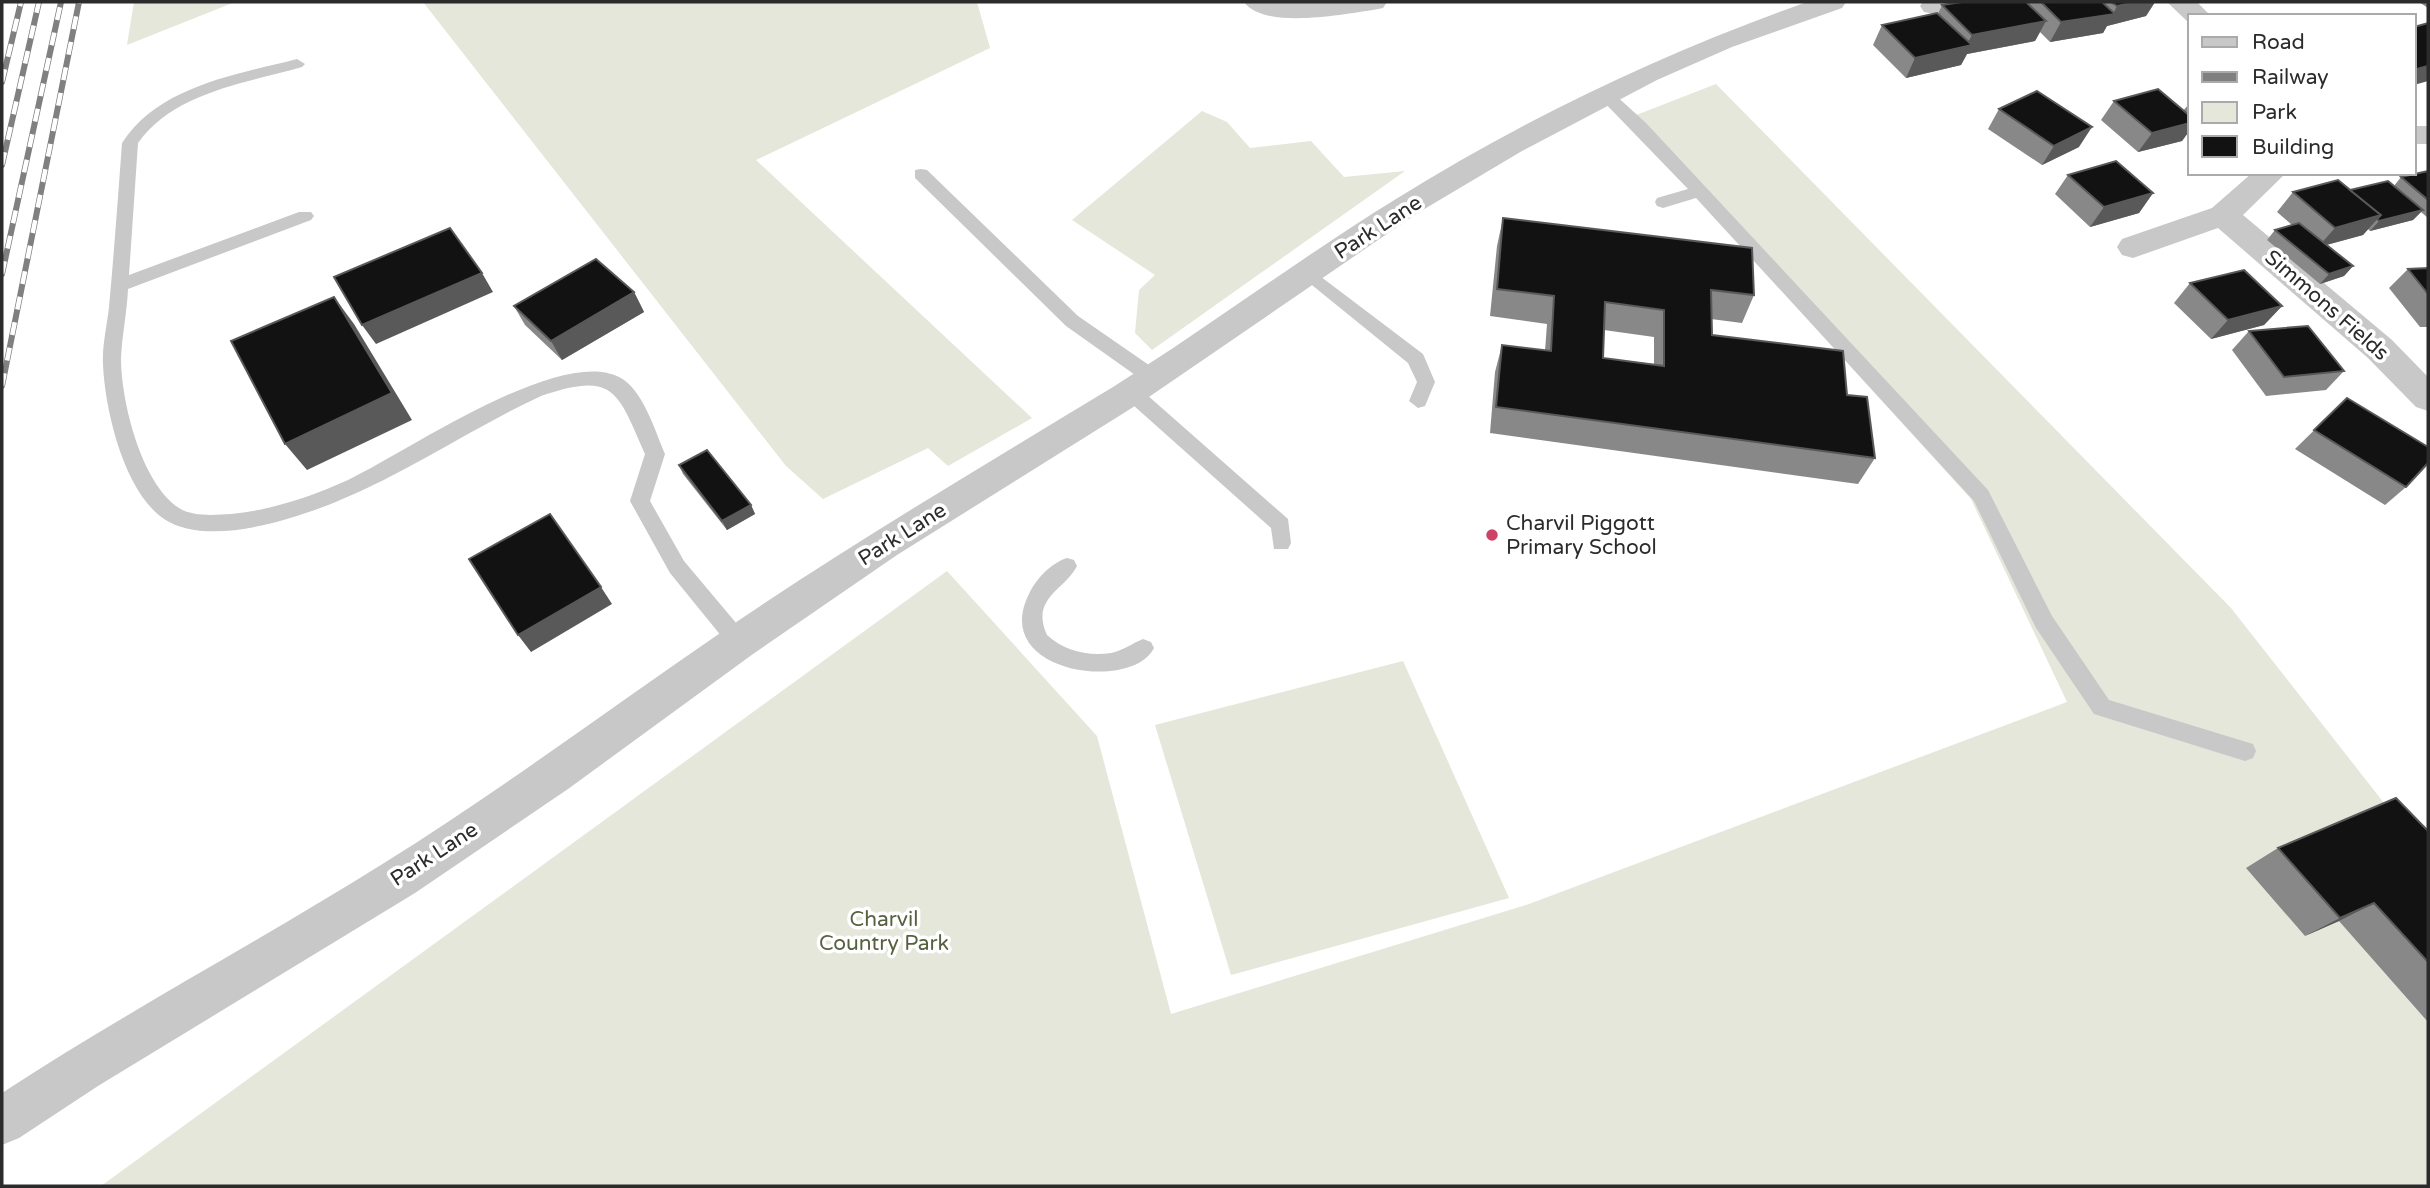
<svg xmlns="http://www.w3.org/2000/svg" width="2430" height="1188" font-family="'Varela Round',sans-serif">
  <rect width="100%" height="100%" fill="#fff"/>
  <g fill="#e4e7da">
    <polygon points="134,2 235,2 127,45"/>
    <polygon points="423,2 977,2 990,48 756,160 1032,418 948,466 928,448 823,499 786,466"/>
    <polygon points="1716,84 2231,608 2428,859 2428,1186 101,1186 947,571 1097,736 1171,1014 1529,904 2067,702 1971,499 1626,119"/>
    <polygon points="1202,111 1227,122 1250,148 1311,141 1344,177 1405,171 1152,350 1135,333 1139,290 1155,275 1072,220"/>
    <polygon points="1403,661 1509,898 1231,975 1155,725"/>
  </g>
  <g fill="none" stroke-linecap="round" stroke-linejoin="round">
    <g fill="#c8c8c8" fill-rule="evenodd">
      <path d="M297,59L305,64L302,67C246,83 174,92 138,143L129,275L299,212H311L314,216L311,220L128,289C127,312 122,335 121,358C121,401 141,483 179,508C193,517 215,515 231,514C272,510 310,497 348,480C407,452 559,346 619,377C643,389 655,431 665,454L650,501L684,561L747,636L750,642L747,648L739,651L731,648L670,573L630,501L645,454C617,391 615,371 541,396C472,428 409,472 338,501C294,519 208,548 164,519C124,492 105,410 103,365C102,345 107,326 109,307C114,253 118,198 122,143C159,86 235,75 297,59Z"/>
      <polygon points="1606,90 1612,92 1646,123 1988,490 2052,616 2109,700 2253,744 2256,751 2253,758 2245,761 2094,714 2036,628 1974,501 1696,198 1663,208 1657,206 1655,202 1657,198 1688,189 1600,98 1598,95"/>
      <polygon points="921,169 927,170 1078,316 1159,372 1161,377 1159,382 1145,382 1066,326 915,178 915,170"/>
      <polygon points="1308,267 1423,354 1435,382 1425,406 1418,408 1409,401 1417,382 1408,363 1302,277 1299,273 1302,269"/>
      <polygon points="1131,385 1138,387 1288,519 1291,543 1288,549 1274,549 1271,528 1124,397 1122,392"/>
      <path d="M1067,558L1074,560L1077,566C1065,590 1030,598 1047,635C1063,650 1088,657 1111,653C1122,651 1133,643 1143,639L1151,642L1154,648C1132,693 989,673 1029,594C1036,579 1051,563 1067,558Z"/>
    </g>
    <g fill="#c8c8c8" fill-rule="evenodd">
      <path d="M1244,2H1387L1383,8L1373,10C1344,14 1264,30 1244,2Z"/>
      <path d="M1807,2H1846L1842,8L1732,47L1657,80L1522,151L1416,214L1143,401L897,555L753,654L568,789L415,893L98,1086L19,1138L2,1145V1093C126,1012 258,942 384,863C501,790 612,707 726,629C852,543 983,466 1113,387C1209,327 1300,258 1396,199C1526,118 1663,53 1807,2Z"/>
      <polygon points="1923,2 1968,2 1964,8 1934,14 1924,12 1920,6"/>
      <polygon points="2167,2 2197,2 2211,16 2190,16 2188,22"/>
      <rect x="2414" y="126" width="14" height="18"/>
      <polygon points="2252,173 2286,173 2243,215 2392,340 2428,377 2428,411 2416,407 2368,358 2218,228 2133,258 2122,255 2117,247 2122,239 2212,208"/>
    </g>
    <g stroke="#808080" stroke-width="6">
      <g id="rail">
        <polyline points="2,82 21,2"/>
        <polyline points="2,165 39,2"/>
        <polyline points="2,274 61,2"/>
        <polyline points="2,386 79,2"/>
      </g>
    </g>
    <use href="#rail" stroke="#fff" stroke-width="4.5" stroke-dasharray="13" stroke-linecap="butt"/>
  </g>
  <g fill="#888" fill-rule="evenodd">
    <polygon points="1962,2 2155,2 2146,16 2107,26 2103,33 2050,42 2040,32 2035,41 1967,54 1961,65 1906,78 1873,45 1882,25 1938,14 1942,5"/>
    <polygon points="2419,2 2428,2 2428,8"/>
    <polygon points="2114,101 2183,111 2188,105 2190,104 2190,130 2182,141 2138,152 2101,120"/>
    <polygon points="1999,109 2079,147 2042,165 1988,129"/>
    <polygon points="2428,171 2428,218 2421,212 2413,220 2370,231 2368,229 2363,235 2327,245 2353,266 2344,276 2320,284 2267,240 2275,230 2292,225 2277,212 2293,192 2350,190 2394,186 2401,177"/>
    <polygon points="2068,175 2153,193 2139,213 2090,227 2055,194"/>
    <path d="M1503,218L1754,295L1742,323L1711,319L1712,335L1847,395L1875,458L1858,484L1490,433L1495,372L1502,345L1545,351L1547,324L1490,316L1497,246ZM1604,330L1654,337V364L1603,358Z"/>
    <polygon points="2428,268 2428,327 2420,327 2389,288 2408,269"/>
    <polygon points="2190,283 2282,306 2264,325 2211,339 2174,303"/>
    <polygon points="634,292 644,312 562,360 525,325 514,306"/>
    <polygon points="2249,331 2344,371 2326,390 2266,396 2232,350"/>
    <polygon points="2347,398 2406,487 2385,505 2295,449"/>
    <polygon points="679,465 751,505 755,514 727,530 683,474"/>
    <polygon points="2428,831 2428,1022 2339,921 2305,936 2246,868 2278,848"/>
  </g>
  <g fill="#595959">
    <polygon points="2136,2 2155,2 2146,16 2107,26 2103,33 2050,42 2061,22 2113,14 2117,6"/>
    <polygon points="2046,21 2035,41 1967,54 1961,65 1906,78 1915,58 1966,46 1972,35"/>
    <polygon points="2428,66 2428,81 2414,85 2414,72 2417,69"/>
    <polygon points="2190,123 2190,130 2182,141 2138,152 2152,133"/>
    <polygon points="2092,127 2079,147 2042,165 2054,146"/>
    <polygon points="2153,193 2139,213 2090,227 2104,207"/>
    <polygon points="2423,210 2413,220 2370,231 2379,221"/>
    <polygon points="2381,215 2363,235 2318,247 2335,228"/>
    <polygon points="2353,266 2344,276 2320,284 2329,274"/>
    <polygon points="482,273 493,292 376,344 362,325"/>
    <polygon points="634,292 644,312 562,360 551,341"/>
    <polygon points="334,297 354,324 412,420 307,470 285,444"/>
    <polygon points="2282,306 2264,325 2211,339 2228,320"/>
    <polygon points="751,505 755,514 727,530 722,521"/>
    <polygon points="601,587 612,604 531,652 518,635"/>
    <polygon points="2374,903 2339,921 2305,936 2340,918"/>
  </g>
  <g fill="#121212" stroke="#595959" stroke-width="2" fill-rule="evenodd">
    <polygon points="1962,2 2026,2 2046,21 1972,35 1942,5"/>
    <polygon points="2041,2 2102,2 2115,14 2061,22"/>
    <polygon points="2111,2 2136,2 2117,6"/>
    <polygon points="1937,13 1972,45 1915,58 1882,25"/>
    <polygon points="2428,23 2428,66 2417,69 2414,67 2414,27"/>
    <polygon points="2158,89 2190,116 2190,123 2152,133 2114,101"/>
    <polygon points="2037,91 2092,127 2054,146 1999,109"/>
    <polygon points="2116,161 2153,193 2104,207 2068,175"/>
    <polygon points="2428,171 2428,200 2401,177"/>
    <polygon points="2338,180 2381,215 2335,228 2293,192"/>
    <polygon points="2388,181 2423,210 2379,221 2377,219 2381,215 2350,190"/>
    <path d="M1503,218L1752,248L1754,295L1711,290L1712,335L1843,351L1847,395L1867,397L1875,458L1496,407L1502,345L1551,351L1554,296L1497,289ZM1605,302L1664,310V366L1603,358Z"/>
    <polygon points="2299,223 2353,266 2329,274 2275,230"/>
    <polygon points="450,228 482,273 362,325 334,277"/>
    <polygon points="596,259 634,292 551,341 514,306"/>
    <polygon points="2428,268 2428,294 2408,269"/>
    <polygon points="2244,270 2282,306 2228,320 2190,283"/>
    <polygon points="334,297 392,393 285,444 231,341"/>
    <polygon points="2308,326 2344,371 2284,377 2249,331"/>
    <polygon points="2347,398 2428,447 2428,463 2406,487 2314,430"/>
    <polygon points="707,450 751,505 722,521 679,465"/>
    <polygon points="550,514 601,587 518,635 469,559"/>
    <polygon points="2396,798 2428,831 2428,962 2374,903 2340,918 2278,848"/>
  </g>
  <circle fill="#cd4366" stroke="#fff" stroke-width="2.5" cx="1492" cy="535" r="7"/>
  <g text-anchor="middle" stroke-width="7" stroke-linejoin="round" paint-order="stroke">
    <g font-size="21" fill="#2b2b2b" stroke="#fff">
      <text transform="translate(1378 227) rotate(-33)" y="7">Park Lane</text>
      <text transform="translate(2327 305) rotate(41)" y="7">Simmons Fields</text>
      <text transform="translate(902 534) rotate(-32)" y="7">Park Lane</text>
      <text transform="translate(434 854) rotate(-33)" y="7">Park Lane</text>
    </g>
    <g font-size="21" fill="#2b2b2b" stroke="#fff" text-anchor="start">
      <text x="1506" y="530">Charvil Piggott<tspan x="1506" dy="24">Primary School</tspan></text>
    </g>
    <g font-size="21" fill="#55613f" stroke="#fff">
      <text x="884" y="926">Charvil<tspan x="884" dy="24">Country Park</tspan></text>
    </g>
  </g>
  <rect width="2430" height="1188" fill="none" stroke="#2b2b2b" stroke-width="7"/>
  <rect x="2188" y="14" width="228" height="161" fill="#ffffff" stroke="#aaaaaa" stroke-width="2"/>
  <rect x="2202" y="37" width="35" height="10" fill="#c8c8c8" stroke="#aaaaaa" stroke-width="2"/>
  <text x="2252" y="49" font-size="21" fill="#2b2b2b">Road</text>
  <rect x="2202" y="72" width="35" height="10" fill="#808080" stroke="#aaaaaa" stroke-width="2"/>
  <text x="2252" y="84" font-size="21" fill="#2b2b2b">Railway</text>
  <rect x="2202" y="102" width="35" height="21" fill="#e4e7da" stroke="#aaaaaa" stroke-width="2"/>
  <text x="2252" y="119" font-size="21" fill="#2b2b2b">Park</text>
  <rect x="2202" y="136" width="35" height="21" fill="#121212" stroke="#aaaaaa" stroke-width="2"/>
  <text x="2252" y="154" font-size="21" fill="#2b2b2b">Building</text>
</svg>
